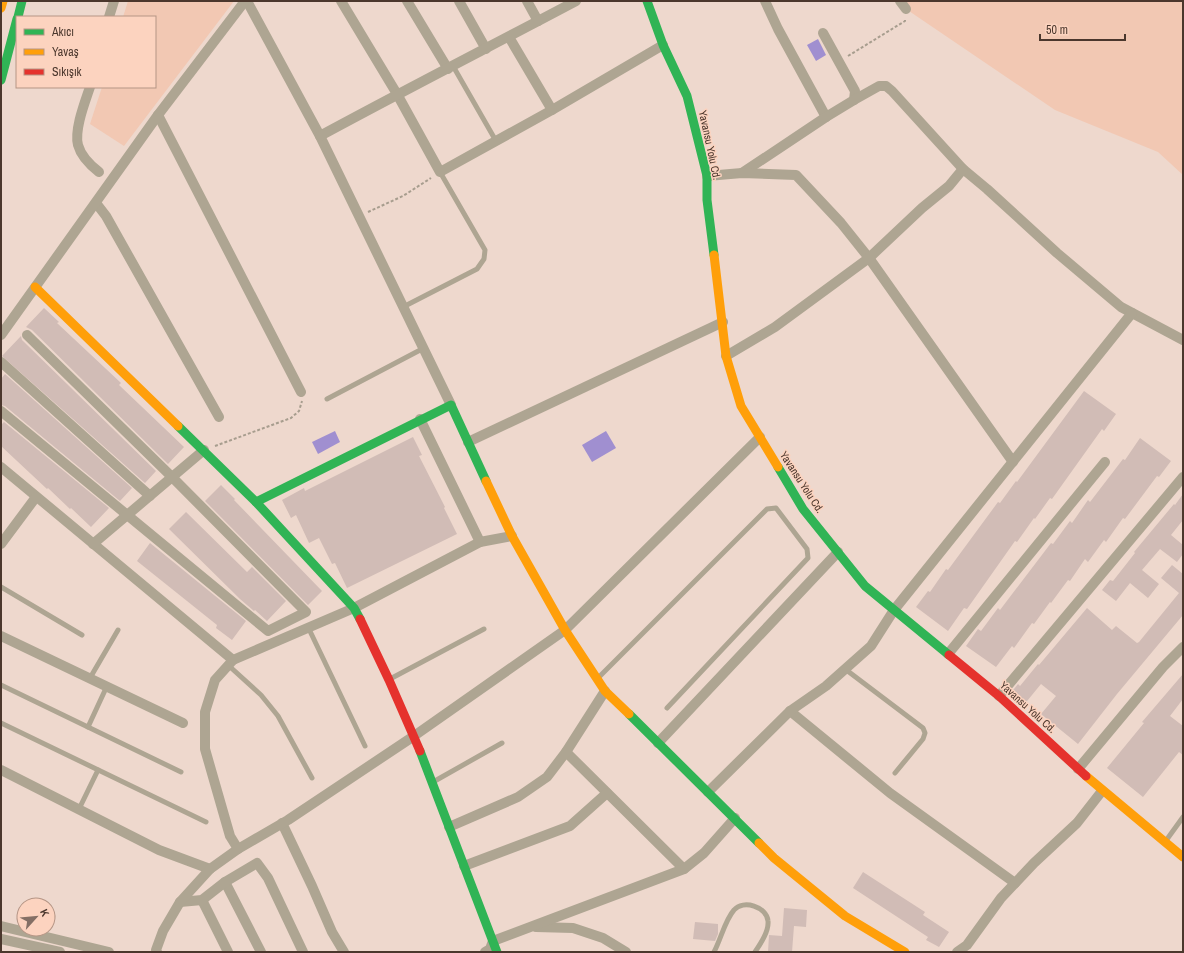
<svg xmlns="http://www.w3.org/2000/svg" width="1184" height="953" font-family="'Archivo Narrow',sans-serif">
  <rect width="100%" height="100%" fill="#eed8cd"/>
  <g fill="#f2c8b3">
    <polygon points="128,1 234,1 124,146 90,124 102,87 155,87 155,17 123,17"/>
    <polygon points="900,1 1183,1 1183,175 1158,152 1055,110 906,9"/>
  </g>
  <g fill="#a08fd0">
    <polygon points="818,39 826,55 816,61 807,45"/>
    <polygon points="335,431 340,442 318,454 312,442"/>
    <polygon points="606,431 616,448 592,462 582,445"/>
  </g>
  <g fill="#d1bcb6">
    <polygon points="44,308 59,322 57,323 121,383 119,385 184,447 168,464 32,330 26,327"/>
    <polygon points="21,336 22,340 156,471 145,483 2,356"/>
    <polygon points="5,374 132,488 120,501 5,406 1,405 1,379"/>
    <polygon points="1084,391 1116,414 1104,431 1102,429 1052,499 1050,498 1035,519 1034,518 1017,542 1015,541 967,609 964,608 948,631 916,607 928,591 930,592 946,569 948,570 998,502 1000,503 1016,481 1017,482"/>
    <polygon points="4,422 109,508 91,527 71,508 70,509 48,488 47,489 1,446 1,425"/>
    <polygon points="413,437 422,455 419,456 445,507 444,508 457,534 347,588 335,563 332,564 319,538 309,543 296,515 291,518 282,500 304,488 305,491"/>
    <polygon points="1140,438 1171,461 1159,477 1157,476 1125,519 1123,518 1106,542 1104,540 1088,562 1085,559 1070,581 1068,580 1051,603 1050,602 1034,624 1032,623 1014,648 1012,646 996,667 966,646 978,629 981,631 998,608 1000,610 1051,543 1053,544 1070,521 1072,523 1088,500 1090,502 1123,459 1125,460"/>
    <polygon points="221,485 235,499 234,500 322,591 308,605 205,501"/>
    <polygon points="1183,494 1183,520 1171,535 1183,545 1183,554 1177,562 1160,549 1142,570 1159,584 1148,598 1130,583 1116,601 1102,590 1110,580 1113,581 1135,553 1134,552 1174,504 1175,505"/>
    <polygon points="186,512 247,572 252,567 286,601 267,621 255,610 254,611 240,599 169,529"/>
    <polygon points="150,543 246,621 232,640 216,628 217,625 137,561"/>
    <polygon points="1172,565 1183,574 1183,615 1117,694 1078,744 1041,714 1056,696 1041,684 1023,706 1010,694 1018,684 1020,686 1038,664 1039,665 1087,608 1112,630 1116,626 1137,643 1139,642 1179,593 1161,578"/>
    <polygon points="1183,674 1183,699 1170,716 1183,726 1183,755 1179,752 1143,797 1107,768 1144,723 1142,722"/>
    <polygon points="863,872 925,912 923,915 949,932 939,947 926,940 928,937 853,888"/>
    <polygon points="784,908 807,910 806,927 794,926 792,952 768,952 769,935 782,936"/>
    <polygon points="695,922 718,924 718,934 715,941 693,939"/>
  </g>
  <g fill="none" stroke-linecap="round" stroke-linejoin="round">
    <g stroke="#a79d8e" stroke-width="2" stroke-dasharray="3 2" stroke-linecap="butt">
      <polyline points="848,56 905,21 905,19"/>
      <polyline points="368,212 403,196 431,178"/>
      <polyline points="215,446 291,418 299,411 302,401"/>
    </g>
    <g stroke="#aea592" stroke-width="5">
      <polyline points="453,66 496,141"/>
      <polyline points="403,307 477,269 484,259 485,250 440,172"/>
      <polyline points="327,399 424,348"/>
      <polyline points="1,587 82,635"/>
      <polyline points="308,627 365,746"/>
      <polyline points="228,665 261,695 278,716 312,778"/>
      <polyline points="845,669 923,728 925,733 923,739 895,773"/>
      <polyline points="90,678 118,630"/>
      <polyline points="598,678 767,509 776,508 807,549 808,558 667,708"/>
      <polyline points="390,679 484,629"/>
      <polyline points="1,685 181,772"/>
      <polyline points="1,723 206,822"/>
      <polyline points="88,727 107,686"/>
      <polyline points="433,782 502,743"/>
      <polyline points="79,809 98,770"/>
      <polyline points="1165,842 1183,817"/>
      <path d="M714,952C721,939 725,920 734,910C743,899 767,907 768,921C769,931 761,943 755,952"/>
    </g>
    <g stroke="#aea592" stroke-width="10">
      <polyline points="247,1 320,136 451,405"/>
      <polyline points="341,1 397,94 440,172 552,110 663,45"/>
      <polyline points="407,1 448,69"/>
      <polyline points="459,1 486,49"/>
      <polyline points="527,1 538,21"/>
      <polyline points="765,1 778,29 826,117"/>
      <polyline points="900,1 906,9"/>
      <polyline points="109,17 114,1"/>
      <polyline points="823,33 855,91 854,100"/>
      <polyline points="509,37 552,110"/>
      <path d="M90,87C85,102 74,130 78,145C81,156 90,165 99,172"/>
      <polyline points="158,115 301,392"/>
      <path d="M320,136C405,90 491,46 576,1"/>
      <polyline points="742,173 826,117 854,100 879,86 886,86 892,91 963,169 987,189 1057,253 1121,307 1183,340"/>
      <polyline points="707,176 742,173 796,175 841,223 869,258 1013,462"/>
      <polyline points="96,203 106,216 219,417"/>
      <polyline points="1,335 158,115 245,1"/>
      <polyline points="726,356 775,327 869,258 922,208 949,186 963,169"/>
      <polyline points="1,362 150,496"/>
      <polyline points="1,411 268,631 306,612 172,477 27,335"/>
      <polyline points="420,419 480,542"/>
      <polyline points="468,442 723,322"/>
      <polyline points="1,467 233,660"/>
      <polyline points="1,544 36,497"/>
      <polyline points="93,544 204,450"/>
      <polyline points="1,636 183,723"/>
      <polyline points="948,654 1105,462"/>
      <polyline points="999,696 1183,477"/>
      <polyline points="790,711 890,793 1015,883"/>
      <polyline points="658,743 838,552"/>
      <polyline points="566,752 684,869"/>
      <polyline points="1078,769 1163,667 1183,647"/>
      <polyline points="1,770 159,850 210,869"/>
      <polyline points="708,792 790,711 826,686 871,646 894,610 1132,313"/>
      <polyline points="282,823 312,886 332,932 344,952"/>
      <polyline points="449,827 518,797 547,777 566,752 605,691"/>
      <polyline points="238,849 230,836 205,749 205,712 215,680 233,660 354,608 480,542 512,536"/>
      <polyline points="464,866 570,826 607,793"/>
      <polyline points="225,882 261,952"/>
      <polyline points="202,900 228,952"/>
      <polyline points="180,902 202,900 225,882 257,863 268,878 303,952"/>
      <polyline points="1,926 109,952"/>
      <polyline points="536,927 573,928 603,938 626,952"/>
      <polyline points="1,939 60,952"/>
      <polyline points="157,952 156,950 163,931 180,902 210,869 238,849 288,820 414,736 565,630 760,437"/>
      <polyline points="485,952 490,949 493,941 684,869 704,853 735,818"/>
      <polyline points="957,952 967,945 1001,898 1034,863 1077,823 1102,791"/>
    </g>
    <g stroke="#30b455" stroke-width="9">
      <polyline points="647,1 663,45 687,96 707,176 707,200 714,255"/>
      <polyline points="18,17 22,1"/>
      <polyline points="1,80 17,19"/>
      <polyline points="178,426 256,502 354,608 360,619"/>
      <polyline points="778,467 803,509 865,586 949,655"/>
      <polyline points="256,502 451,405 486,481"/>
      <polyline points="629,714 759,843"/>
      <polyline points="420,751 497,952"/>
    </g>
    <g stroke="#ff9f0a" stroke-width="9">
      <polyline points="1,8 3,1"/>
      <polyline points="714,255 726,356 741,406 778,467"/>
      <polyline points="35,287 178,426"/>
      <polyline points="486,481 512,536 565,630 605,691 629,714"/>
      <polyline points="1086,776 1183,857"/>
      <polyline points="759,843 774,858 845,916 905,952"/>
    </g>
    <g stroke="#e5322d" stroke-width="9">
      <polyline points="360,619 389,680 420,751"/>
      <polyline points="949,655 999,696 1086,776"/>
    </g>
  </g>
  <g text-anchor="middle" stroke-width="3" stroke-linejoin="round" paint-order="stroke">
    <g font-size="11" fill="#4b372d" stroke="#fcd3bf">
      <text transform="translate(710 145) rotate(78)" y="4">Yavansu Yolu Cd.</text>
      <text transform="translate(802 482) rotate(57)" y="4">Yavansu Yolu Cd.</text>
      <text transform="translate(1028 707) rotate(42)" y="4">Yavansu Yolu Cd.</text>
    </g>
  </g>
  <rect width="1184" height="953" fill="none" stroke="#4b372d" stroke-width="4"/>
  <rect x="16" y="16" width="140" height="72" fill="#fcd3bf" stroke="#b59585"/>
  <rect x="24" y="29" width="20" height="6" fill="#30b455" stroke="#b59585"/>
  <text x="52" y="36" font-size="12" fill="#4b372d">Akıcı</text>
  <rect x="24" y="49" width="20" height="6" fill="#ff9f0a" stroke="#b59585"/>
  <text x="52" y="56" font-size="12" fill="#4b372d">Yavaş</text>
  <rect x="24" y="69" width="20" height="6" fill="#e5322d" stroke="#b59585"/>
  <text x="52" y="76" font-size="12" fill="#4b372d">Sıkışık</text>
  <g transform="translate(36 917) rotate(63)"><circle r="19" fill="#fcd3bf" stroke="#b59585"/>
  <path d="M0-3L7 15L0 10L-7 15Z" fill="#846f65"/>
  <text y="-6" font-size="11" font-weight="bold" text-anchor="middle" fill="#4b372d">K</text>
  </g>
  <path d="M1040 34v6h85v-6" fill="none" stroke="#4b372d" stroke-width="2"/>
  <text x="1046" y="34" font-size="12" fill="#4b372d" stroke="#fcd3bf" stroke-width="3" paint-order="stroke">50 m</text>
</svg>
